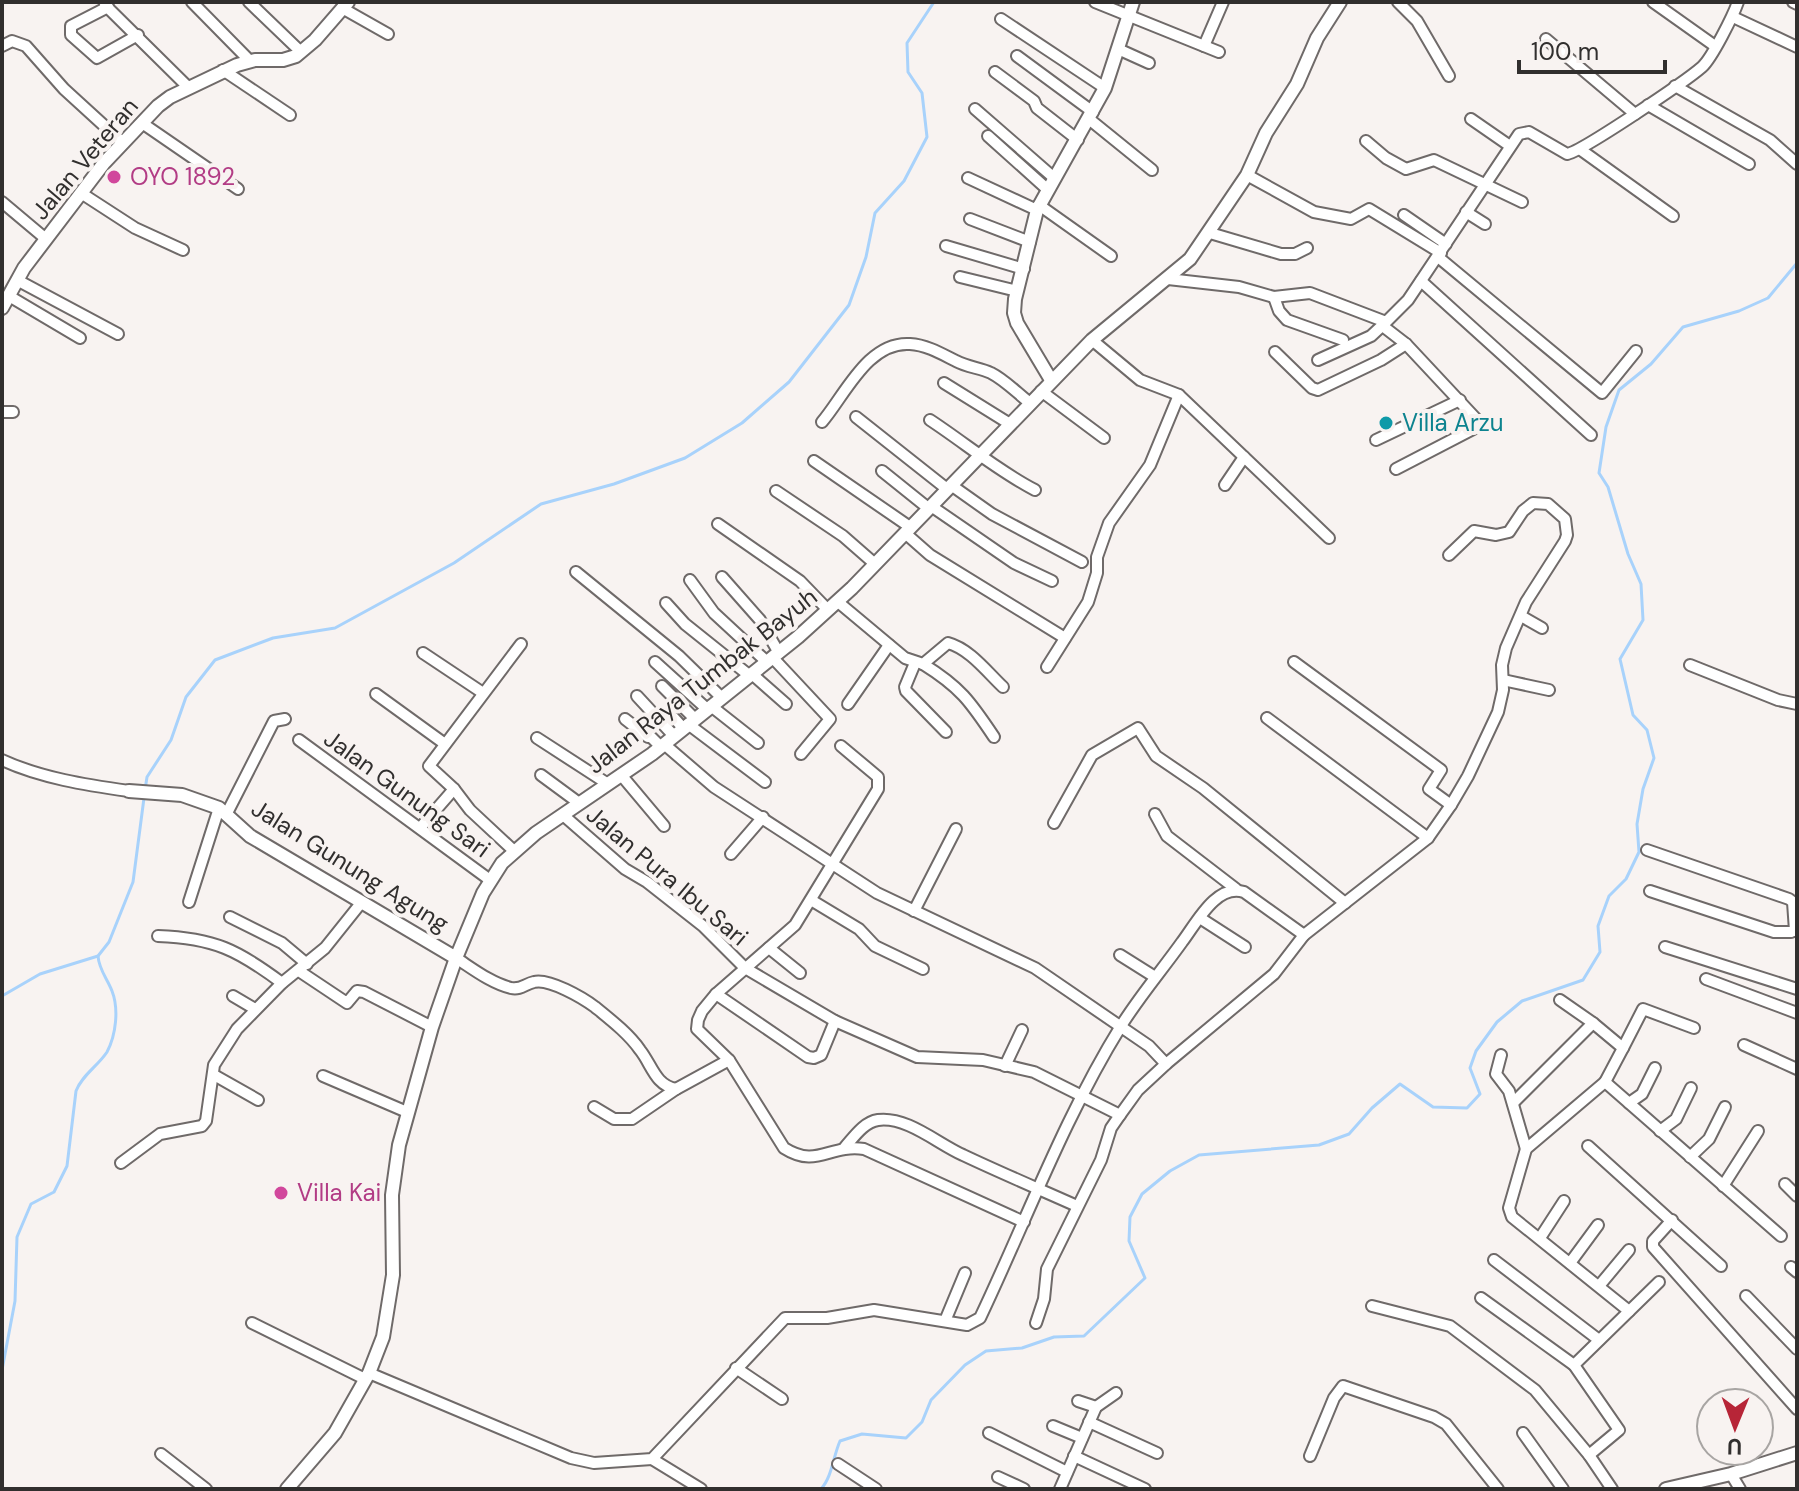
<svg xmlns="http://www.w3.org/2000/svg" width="1799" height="1491" font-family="'DM Sans',sans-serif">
  <rect width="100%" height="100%" fill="#f8f3f1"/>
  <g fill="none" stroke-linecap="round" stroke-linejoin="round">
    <g stroke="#a8d2fb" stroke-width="3">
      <polyline points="145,790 147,777 171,740 186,697 215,660 273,638 335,628 454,563 541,504 614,484 685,458 742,423 789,382 849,305 866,257 875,213 904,181 927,137 922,93 908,72 907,43 934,2"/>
      <polyline points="2,996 40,974 98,956 109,942 133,882 144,798"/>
      <path d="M2,1370L15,1301L17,1237L31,1204L54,1192L67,1166L76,1091C82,1075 98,1066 107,1052C116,1035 119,1009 112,991C107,978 99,970 98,956"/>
      <path d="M821,1489C832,1477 833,1457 840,1441L862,1434L906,1438L922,1422L931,1400L965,1365L986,1351L1022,1348L1054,1337L1084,1336L1145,1278L1129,1241L1130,1217L1142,1194L1170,1171L1199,1155L1319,1145L1349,1134L1372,1108L1400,1084L1433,1107L1467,1108L1480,1094L1470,1068L1476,1051L1497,1022L1522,1001L1583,980L1600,952L1598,926L1609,896L1626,879L1639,852L1637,824L1643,789L1654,758L1647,730L1633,715L1620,659L1643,620L1641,584L1628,554L1608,487L1599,473L1606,427L1619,390L1651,364L1683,327L1739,311L1768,298L1797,263"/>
    </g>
    <g stroke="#6f6a69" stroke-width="14">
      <g id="minor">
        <polyline points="192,2 250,61"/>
        <polyline points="249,2 301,52"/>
        <polyline points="1095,2 1219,52"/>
        <polyline points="1398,2 1417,21 1449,76"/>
        <polyline points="1653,2 1715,46"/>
        <polyline points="1793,2 1797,4"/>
        <polyline points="105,5 189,88"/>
        <polyline points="108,7 71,26 71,35 97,58 138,35"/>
        <polyline points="342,8 388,34"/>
        <polyline points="1733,17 1797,47"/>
        <polyline points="1001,19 1105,88"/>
        <polyline points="1546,39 1635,114"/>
        <polyline points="2,46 12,41 26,46 64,89 122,142"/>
        <polyline points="1204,46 1223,2"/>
        <polyline points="1118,49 1149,63"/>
        <polyline points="1017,56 1093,112"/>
        <polyline points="223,70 290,115"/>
        <polyline points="995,72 1034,101 1037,108 1078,140"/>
        <polyline points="1675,86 1770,140 1797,164"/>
        <polyline points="1648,105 1749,164"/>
        <polyline points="975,109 1053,177"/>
        <polyline points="1089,119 1152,170"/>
        <polyline points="1471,119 1510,146"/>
        <polyline points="142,123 238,189"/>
        <polyline points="988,136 1047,189"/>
        <polyline points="1366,141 1386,158 1406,169 1434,160 1522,202"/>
        <polyline points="1581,150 1673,216"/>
        <polyline points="1247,175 1314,212 1351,219 1369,209 1441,253"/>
        <polyline points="968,178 1037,210"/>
        <polyline points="81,193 135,228 183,250"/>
        <polyline points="2,202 46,239"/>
        <polyline points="1039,205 1111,256"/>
        <polyline points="1466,212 1485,224"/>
        <polyline points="1404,215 1446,244"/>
        <polyline points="970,219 1030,242"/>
        <polyline points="1210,233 1281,254 1295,254 1307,248"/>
        <polyline points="946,246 1024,269"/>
        <polyline points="1438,257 1602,393 1636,351"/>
        <polyline points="960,277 1017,291"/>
        <path d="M1168,279L1239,287L1274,297L1310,293L1386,322L1408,300L1519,134L1529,132L1567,154C1581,152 1686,81 1702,67C1712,58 1733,16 1738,2"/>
        <polyline points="17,280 118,334"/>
        <polyline points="1421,281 1591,435"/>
        <polyline points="9,296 80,338"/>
        <polyline points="1274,297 1279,311 1287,320 1343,340"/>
        <polyline points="1384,327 1406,344 1478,421 1475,428 1396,469"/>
        <polyline points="1092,340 1140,380 1179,395 1329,538"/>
        <polyline points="1275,352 1312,388 1318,390 1381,360 1406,344"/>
        <polyline points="1318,360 1371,336 1385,323"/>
        <polyline points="944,383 1010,424"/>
        <polyline points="1041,391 1104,438"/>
        <polyline points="2,412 13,412"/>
        <polyline points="856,417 947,489"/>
        <path d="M930,420C965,443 998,471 1035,490"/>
        <path d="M822,422C845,395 868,341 910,344C927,345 942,354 956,361C967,367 980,368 991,373C1005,380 1017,393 1030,403"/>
        <polyline points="1376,440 1460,400"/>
        <polyline points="814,461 910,527"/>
        <polyline points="882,471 928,508"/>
        <polyline points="951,485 992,514 1082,562"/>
        <polyline points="1225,485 1244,457"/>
        <polyline points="776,491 843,536 875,564"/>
        <polyline points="931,506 1014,563 1052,581"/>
        <polyline points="718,524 800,581 828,610"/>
        <polyline points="905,533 930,555 1065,638"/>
        <polyline points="576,572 679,656 721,697"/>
        <polyline points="722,577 760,620 779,653"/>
        <polyline points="690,580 714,613 767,662"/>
        <path d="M838,602L905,658L923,664L948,643C970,649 987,672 1003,687"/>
        <polyline points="666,603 685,624 750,676"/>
        <polyline points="1521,616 1542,628"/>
        <polyline points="423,653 483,693"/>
        <polyline points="773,658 830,719 801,754"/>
        <polyline points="655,662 707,709"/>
        <polyline points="1294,662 1441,770 1429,789 1451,805"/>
        <polyline points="915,663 905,687 906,691 946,732"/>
        <path d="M923,664C960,687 970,701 994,737"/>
        <polyline points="1690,665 1778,700 1797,704"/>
        <polyline points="1047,667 1088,602 1097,573 1097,557 1109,523 1150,465 1179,395"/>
        <polyline points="752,674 786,704"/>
        <polyline points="1503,680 1549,690"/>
        <polyline points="662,686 695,719"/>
        <polyline points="376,694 445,744"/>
        <polyline points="637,696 674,736"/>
        <polyline points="848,704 889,645"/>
        <polyline points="711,706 758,743"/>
        <polyline points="674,718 683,728"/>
        <polyline points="1267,718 1428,838"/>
        <polyline points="625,719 648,737 649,735 661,747"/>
        <polyline points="688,724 765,782"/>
        <polyline points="537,738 608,784"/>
        <polyline points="299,740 490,880"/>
        <polyline points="664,744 714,787 877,893 1035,968 1149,1046 1166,1064"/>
        <path d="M841,746L878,777V789L795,925L716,994L702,1011L698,1020L697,1029L729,1060L784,1148C817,1169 829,1144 864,1149L1024,1222"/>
        <path d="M2,760C41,778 86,785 129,791"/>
        <polyline points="541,775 579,803"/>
        <polyline points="622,776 664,826"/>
        <polyline points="1155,814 1167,836 1236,889"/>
        <polyline points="226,815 274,721 285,719"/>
        <polyline points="563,815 625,869 647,882 703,926 745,968 835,1021 917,1057 983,1060 1034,1072 1120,1115"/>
        <polyline points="1054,823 1092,755 1138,728 1156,756 1203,788 1345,903"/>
        <polyline points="420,828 454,789"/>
        <polyline points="1647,850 1789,899 1793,902 1795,931"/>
        <polyline points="514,851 470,810 454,789 429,766 521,644"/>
        <polyline points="731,854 763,817"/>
        <polyline points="1650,891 1774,932 1791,932 1797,929"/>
        <polyline points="811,900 859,929 875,946 923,969"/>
        <polyline points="189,902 219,808"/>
        <polyline points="914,911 956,829"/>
        <polyline points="230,917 282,943 307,964"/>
        <polyline points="1200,918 1245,947"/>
        <path d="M158,936C214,938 238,950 282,983"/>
        <polyline points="1665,947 1797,989"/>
        <polyline points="769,948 800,973"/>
        <polyline points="1120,955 1155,977"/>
        <path d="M456,958C473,969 491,983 511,988C521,990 525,984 534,982C549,978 583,998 595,1007C611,1020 629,1034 640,1050C652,1065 655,1085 676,1089"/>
        <polyline points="299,971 347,1003 357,991 364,992 432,1027"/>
        <polyline points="1706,979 1797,1013"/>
        <polyline points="716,994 808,1057 814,1058 821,1055 835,1021"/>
        <polyline points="233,996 255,1009"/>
        <polyline points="1560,1000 1593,1023 1623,1048 1605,1082"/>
        <polyline points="1744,1045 1797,1069"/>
        <polyline points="1623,1048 1643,1009 1694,1028"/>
        <polyline points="1501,1055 1496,1074 1509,1091 1526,1149"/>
        <polyline points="1005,1066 1022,1030"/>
        <polyline points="214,1075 258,1100"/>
        <polyline points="323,1076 407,1112"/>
        <polyline points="1513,1103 1593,1023"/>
        <polyline points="1629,1103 1642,1094 1655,1068"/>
        <polyline points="594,1107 614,1119 632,1119 676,1089 729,1060"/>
        <polyline points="1660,1131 1676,1119 1691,1088"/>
        <polyline points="1588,1146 1721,1266"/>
        <path d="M845,1147C854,1137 864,1122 878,1120C907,1116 938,1144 963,1155C1001,1173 1039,1189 1077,1206"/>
        <polyline points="1690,1157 1709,1139 1725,1107"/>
        <polyline points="121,1163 160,1134 202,1126 206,1121 214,1065 237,1029 282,983 325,948 361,903"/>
        <polyline points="1785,1184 1797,1196"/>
        <polyline points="1723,1186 1758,1131"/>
        <polyline points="1672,1220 1653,1241 1653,1247 1797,1409"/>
        <polyline points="1540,1238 1564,1201"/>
        <polyline points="1494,1260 1599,1340"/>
        <polyline points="1570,1263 1598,1225"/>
        <polyline points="1791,1267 1797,1272"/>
        <polyline points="1599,1286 1629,1250"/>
        <polyline points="1746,1296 1797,1349"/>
        <polyline points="1481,1298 1574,1365 1619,1430 1589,1455"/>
        <polyline points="1372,1306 1450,1326 1535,1390 1589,1455 1612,1489"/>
        <polyline points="1629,1311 1512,1217 1509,1208 1526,1149 1605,1082 1781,1236"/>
        <polyline points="945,1321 965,1273"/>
        <polyline points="252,1323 365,1379"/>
        <polyline points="1036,1323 1044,1299 1047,1269 1101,1160 1111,1128 1120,1115 1138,1090 1166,1064 1274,974 1304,935"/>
        <polyline points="1574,1365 1659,1282"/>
        <polyline points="736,1368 782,1399"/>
        <path d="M369,1373L571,1458L594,1463L652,1459L785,1318H827L874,1310L967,1325L980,1318C1026,1221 1064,1118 1121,1026C1139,997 1162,970 1182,942C1196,924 1216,883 1244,892L1304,935L1428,838L1451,805L1468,776L1498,712L1503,690L1502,665L1506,648L1526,602L1565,541L1567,535L1565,519L1548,504L1533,503L1523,511L1509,532L1496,535L1474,531L1449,555"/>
        <polyline points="1078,1401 1096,1407"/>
        <polyline points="1089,1422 1157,1453"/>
        <polyline points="1053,1426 1082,1438"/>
        <polyline points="989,1433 1067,1472"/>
        <polyline points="1523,1433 1563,1489"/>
        <polyline points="161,1454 206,1489"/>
        <polyline points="1074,1456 1145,1489"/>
        <polyline points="1310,1456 1334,1398 1343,1386 1434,1417 1446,1424 1498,1489"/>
        <polyline points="652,1459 701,1489"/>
        <polyline points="838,1464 876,1489"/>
        <polyline points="1731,1474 1740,1489"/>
        <polyline points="998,1477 1024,1489"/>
        <polyline points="1060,1489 1096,1407 1116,1393"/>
      </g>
    </g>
    <g stroke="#6f6a69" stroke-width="16">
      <g id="tertiary">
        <polyline points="2,308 24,268 104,163 158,106 170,97 237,65 255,60 283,60 296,56 315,40 348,2"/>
        <polyline points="1051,380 1017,323 1014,313 1015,299 1037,210 1105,88 1133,2"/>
        <polyline points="129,791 182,795 219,808 250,836 456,958"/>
        <polyline points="287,1489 335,1433 369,1373 383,1337 393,1275 392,1195 399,1145 432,1027 456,958 483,893 502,863 536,833 652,754 798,637 852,588 1092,340 1190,259 1247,175 1266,133 1297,84 1317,38 1340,2"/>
        <polyline points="1666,1489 1731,1474 1797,1453"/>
      </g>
    </g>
    <use href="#minor" stroke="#fff" stroke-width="10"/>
    <use href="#tertiary" stroke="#fff" stroke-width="12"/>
  </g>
  <g fill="#d1479c" stroke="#f8f3f1" stroke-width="3">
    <circle cx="114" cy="177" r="8"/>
    <circle cx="281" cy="1193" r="8"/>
  </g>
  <circle fill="#0f9aa8" stroke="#f8f3f1" stroke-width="3" cx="1386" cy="423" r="8"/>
  <g text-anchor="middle" stroke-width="8" stroke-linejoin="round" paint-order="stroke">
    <g font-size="24" fill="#312f2e" stroke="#f8f3f1">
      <text transform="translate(85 159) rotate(-50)" y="8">Jalan Veteran</text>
      <text transform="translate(702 681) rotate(-38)" y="8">Jalan Raya Tumbak Bayuh</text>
      <text transform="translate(407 794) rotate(36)" y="8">Jalan Gunung Sari</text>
      <text transform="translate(350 866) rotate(32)" y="8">Jalan Gunung Agung</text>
      <text transform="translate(667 876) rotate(40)" y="8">Jalan Pura Ibu Sari</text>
    </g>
    <g font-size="24" fill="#b23c85" stroke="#f8f3f1" text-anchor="start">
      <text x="130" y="185">OYO 1892</text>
      <text x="297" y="1201">Villa Kai</text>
    </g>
    <g font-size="24" fill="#0d838f" stroke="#f8f3f1" text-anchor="start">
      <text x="1402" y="431">Villa Arzu</text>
    </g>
  </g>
  <rect width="1799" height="1491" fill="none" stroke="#312f2e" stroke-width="8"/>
  <g transform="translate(1735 1427) rotate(181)"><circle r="38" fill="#f8f3f1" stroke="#a8a5a3" stroke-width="2"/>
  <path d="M0-6L14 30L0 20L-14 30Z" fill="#b72537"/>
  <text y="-12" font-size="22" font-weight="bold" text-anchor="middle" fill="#312f2e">U</text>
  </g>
  <path d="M1519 60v12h146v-12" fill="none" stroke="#312f2e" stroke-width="4"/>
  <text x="1531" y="60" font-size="24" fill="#312f2e" stroke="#f8f3f1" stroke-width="6" paint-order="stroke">100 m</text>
</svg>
